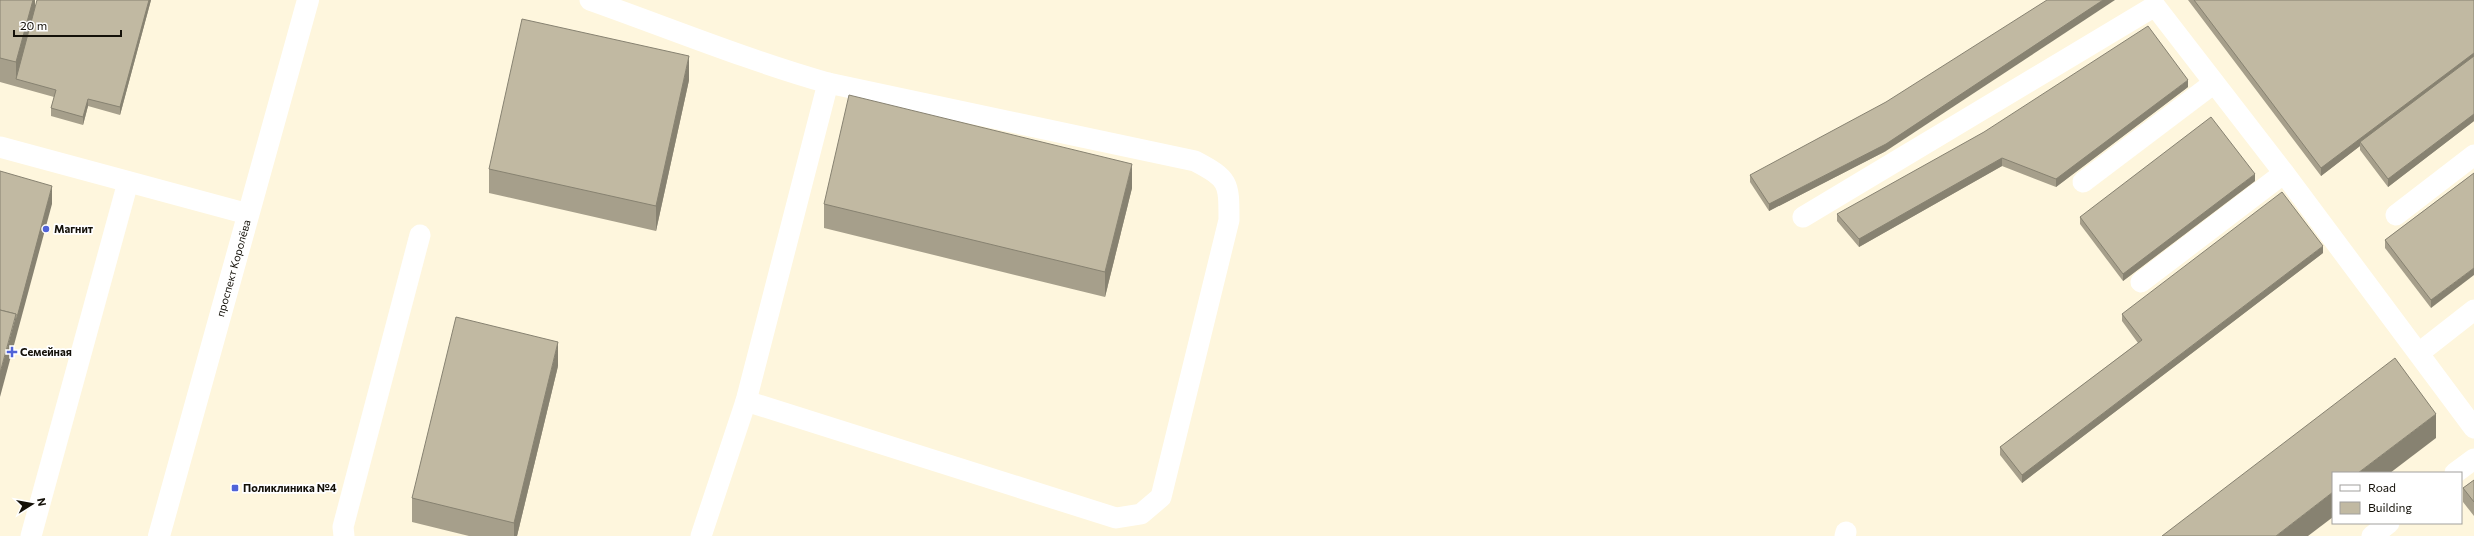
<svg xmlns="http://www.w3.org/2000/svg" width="2474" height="536" font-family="Commissioner,sans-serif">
  <rect width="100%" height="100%" fill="#fef6dd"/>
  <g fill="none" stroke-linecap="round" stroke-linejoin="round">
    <g stroke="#fff" stroke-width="21">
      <path d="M590,0C669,28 747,60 828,83L1195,161C1229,179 1229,182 1229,220L1161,497L1141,514L1116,518L746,401"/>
      <polyline points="0,147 248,214"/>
      <polyline points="2083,182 2214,83"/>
      <polyline points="2396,215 2474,155"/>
      <polyline points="1803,217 2155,6 2284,173 2474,428"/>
      <polyline points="2141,282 2284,173"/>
      <polyline points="2419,353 2474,310"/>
      <polyline points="2455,473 2474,459"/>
      <polyline points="31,536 128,182"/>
      <polyline points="344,536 343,527 420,235"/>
      <polyline points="701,536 746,401 828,83"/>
      <polyline points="1845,536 1846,532"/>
      <polyline points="2372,536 2389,523"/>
    </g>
    <path stroke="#fff" stroke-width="22" id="s1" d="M159,536L308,0"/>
  </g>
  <g fill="#a69f8b">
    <polygon points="0,0 35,0 35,9 151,0 120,115 88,106 83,125 51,116 51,108 54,97 0,82"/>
    <polygon points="2188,0 2474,0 2474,121 2388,187 2360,150 2360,146 2321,176"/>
    <polygon points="689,80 656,231 489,193 489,169"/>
    <polygon points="2188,87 2056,187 2002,166 1859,247 1837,221 1837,214"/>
    <polygon points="1886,151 1769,211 1750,182 1750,175"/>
    <polygon points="2474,173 2431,308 2385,248 2385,240"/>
    <polygon points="2255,181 2123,281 2080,224 2080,217"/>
    <polygon points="1132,188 1105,297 824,228 824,204"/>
    <polygon points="2323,253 2022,483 2000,455 2000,447 2138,343 2122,321 2122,314"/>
    <polygon points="558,366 517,536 469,536 412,522 412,498"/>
    <polygon points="2474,480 2474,516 2463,502 2463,488"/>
  </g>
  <g fill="#878271">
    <polygon points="33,0 35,0 35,18 16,79 16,62"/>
    <polygon points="149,0 151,0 120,115 120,107"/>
    <polygon points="2103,0 2115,0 1886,151 1769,211 1769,204"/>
    <polygon points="2474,53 2474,60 2360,142 2360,146 2321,176 2321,168"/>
    <polygon points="689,56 689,80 656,231 656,206"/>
    <polygon points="2188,80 2188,87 2056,187 2056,179"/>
    <polygon points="88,99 88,106 83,125 83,117"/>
    <polygon points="2474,114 2474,121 2388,187 2388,179"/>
    <polygon points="2002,158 2002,166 1859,247 1859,239"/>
    <polygon points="1132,164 1132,188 1105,297 1105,272"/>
    <polygon points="2255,174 2255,181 2123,281 2123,274"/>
    <polygon points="52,186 52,204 0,397 0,373"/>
    <polygon points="2323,246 2323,253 2022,483 2022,475"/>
    <polygon points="2474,268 2474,275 2431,308 2431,300"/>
    <polygon points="558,342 558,366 517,536 514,536 514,523"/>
    <polygon points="2436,414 2436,438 2390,473 2358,473"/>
    <polygon points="2333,492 2333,517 2308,536 2276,536"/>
  </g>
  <g fill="#c1b9a2" stroke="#878271">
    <polygon points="0,0 33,0 16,62 0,58"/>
    <polygon points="37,0 149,0 120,107 88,99 83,117 51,108 56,90 16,79"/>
    <polygon points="2047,0 2103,0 1886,144 1769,204 1750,175 1886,102"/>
    <polygon points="2194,0 2474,0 2474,53 2321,168"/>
    <polygon points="522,19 689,56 656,206 489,169"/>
    <polygon points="2148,26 2188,80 2056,179 2002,158 1859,239 1837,214 1984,132"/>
    <polygon points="2474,56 2474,114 2388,179 2360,142"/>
    <polygon points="849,95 1132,164 1105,272 824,204"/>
    <polygon points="2211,117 2255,174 2123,274 2080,217"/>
    <polygon points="0,171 52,186 16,321 16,314 0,310"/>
    <polygon points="2474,173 2474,268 2431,300 2385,240"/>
    <polygon points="2282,192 2323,246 2022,475 2000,447 2142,340 2122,314"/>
    <polygon points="0,310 16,314 0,373"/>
    <polygon points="456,317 558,342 514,523 412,498"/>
    <polygon points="2395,358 2436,414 2358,473 2333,473 2333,492 2276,536 2162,536"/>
    <polygon points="2474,480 2474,502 2463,488"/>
  </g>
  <g fill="#5063d8" stroke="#fff" stroke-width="1.5">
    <circle cx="46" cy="229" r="4"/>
    <path d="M10 346h4v4h4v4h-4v4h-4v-4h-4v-4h4z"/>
    <rect x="231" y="484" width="8" height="8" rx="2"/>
  </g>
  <g text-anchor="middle" stroke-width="3.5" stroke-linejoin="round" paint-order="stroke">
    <g font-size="11" font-weight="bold" fill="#141109" stroke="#fff" text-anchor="start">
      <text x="54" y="233">Магнит</text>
      <text x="20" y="356">Семейная</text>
      <text x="243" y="492">Поликлиника №4</text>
    </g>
    <g font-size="11" fill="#141109" stroke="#fff">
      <text dy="4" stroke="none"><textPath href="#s1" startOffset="278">проспект Королёва</textPath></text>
    </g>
  </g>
  <rect x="2332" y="472" width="130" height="52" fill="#ffffff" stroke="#a1a09d"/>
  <rect x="2340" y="485" width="20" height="6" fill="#ffffff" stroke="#a1a09d"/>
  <text x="2368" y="492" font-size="12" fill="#141109">Road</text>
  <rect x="2340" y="502" width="20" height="12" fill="#c1b9a2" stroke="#a1a09d"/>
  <text x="2368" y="512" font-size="12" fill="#141109">Building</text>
  <g transform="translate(32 504) rotate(79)" stroke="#ffffff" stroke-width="3" paint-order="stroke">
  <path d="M0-3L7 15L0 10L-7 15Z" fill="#141109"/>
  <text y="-6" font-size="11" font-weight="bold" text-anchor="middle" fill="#141109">N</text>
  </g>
  <path d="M14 30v6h107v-6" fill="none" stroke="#141109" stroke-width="2"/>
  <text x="20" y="30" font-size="12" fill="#141109" stroke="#ffffff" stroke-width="3" paint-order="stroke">20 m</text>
</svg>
